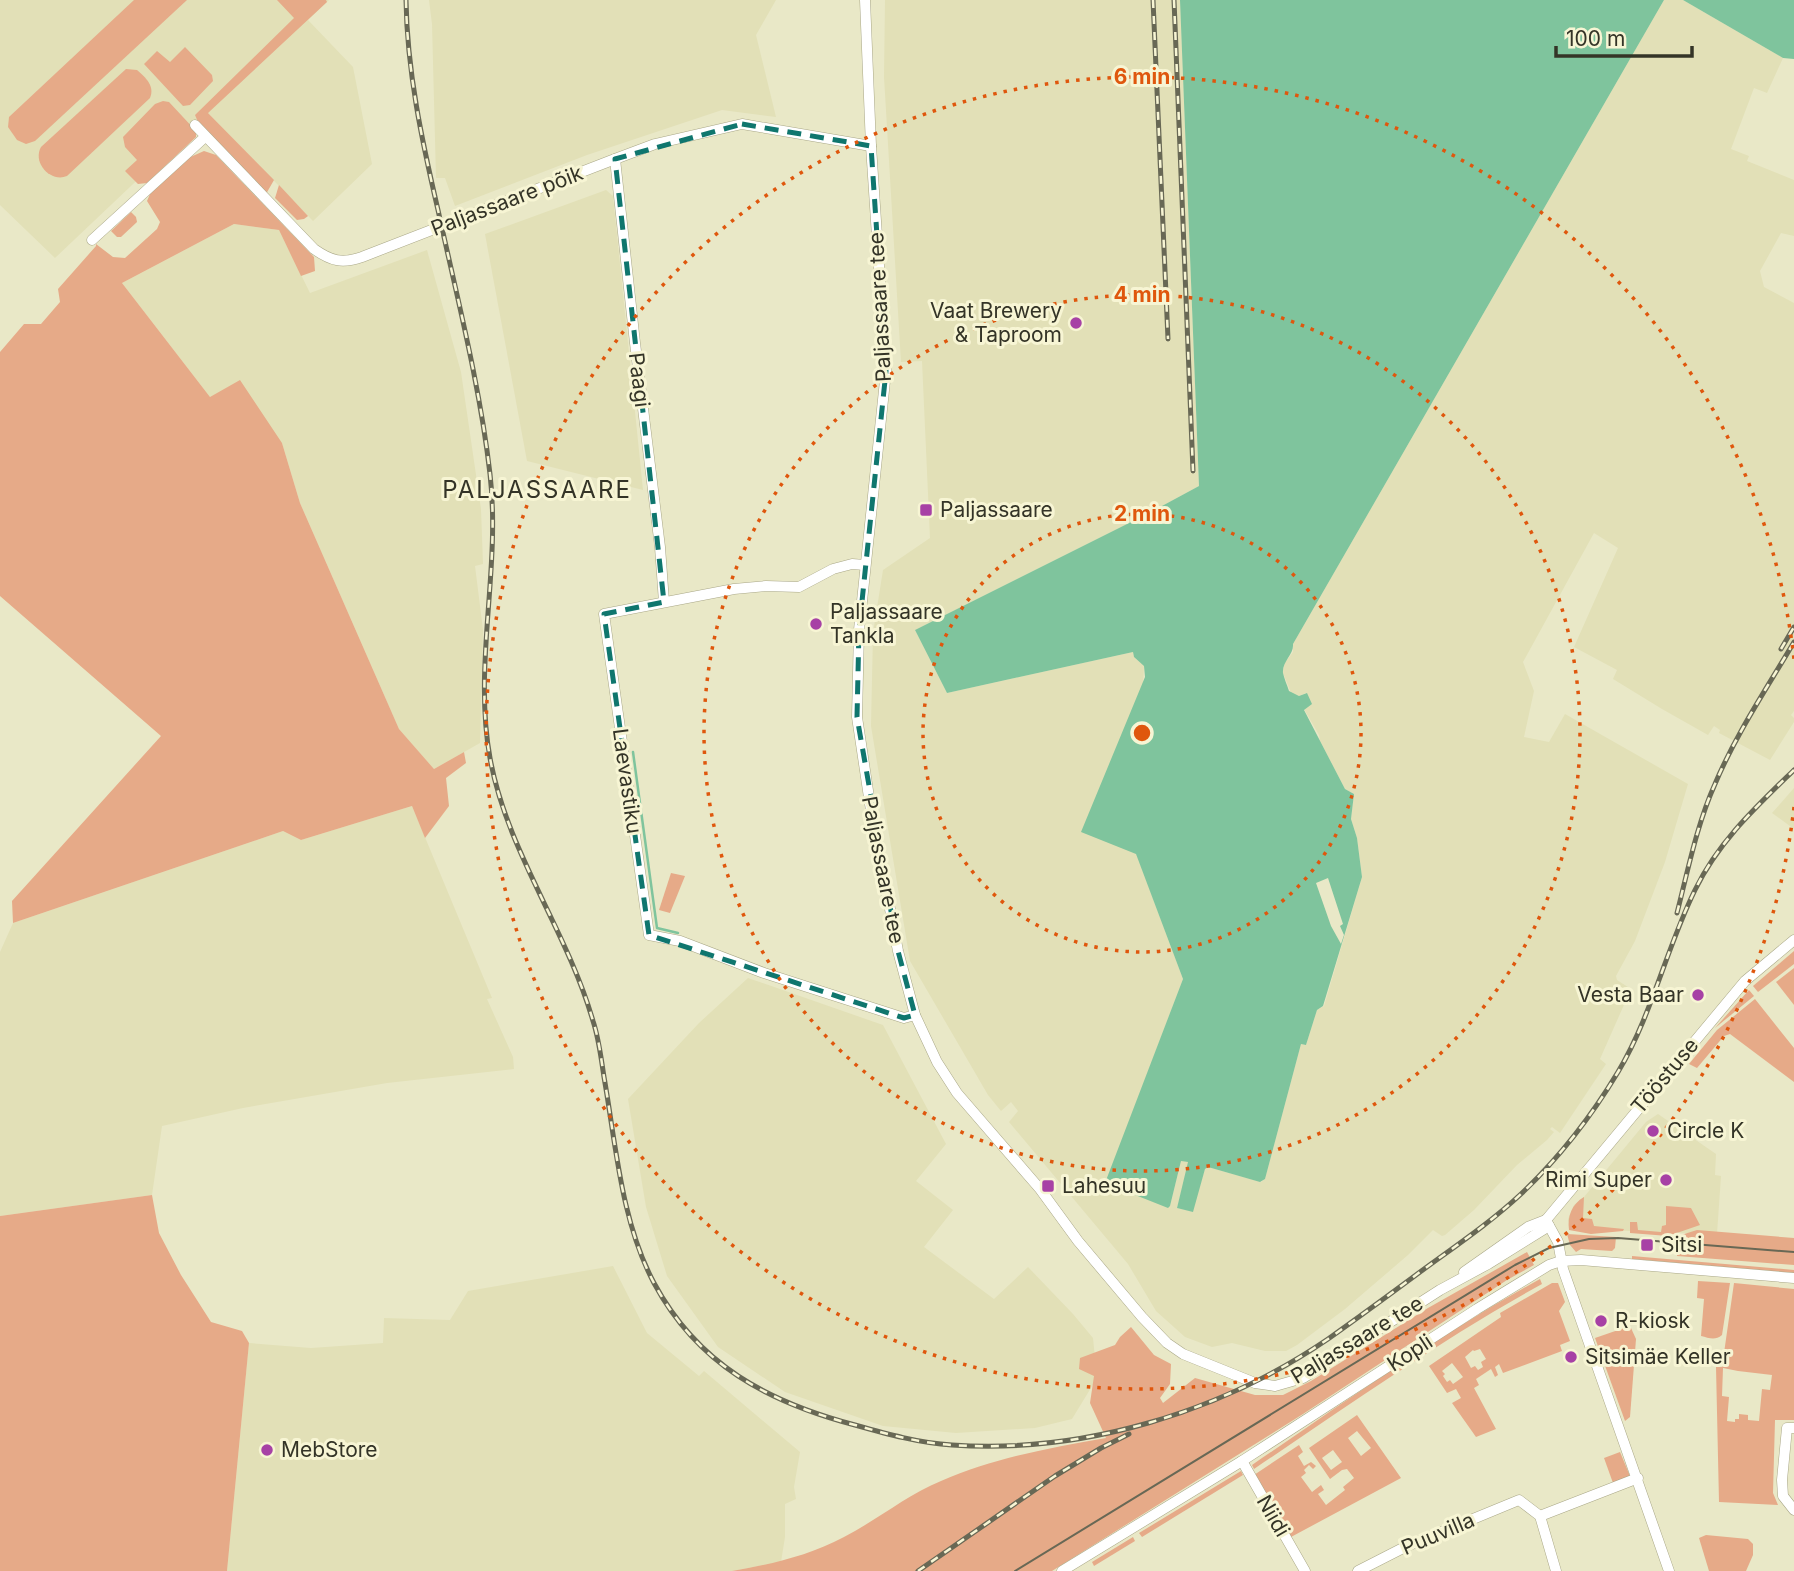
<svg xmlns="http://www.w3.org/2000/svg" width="1794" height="1571" font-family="Inter,sans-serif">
  <rect width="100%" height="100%" fill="#e9e8c7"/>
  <g fill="#e2e0b7">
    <polygon points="0,0 329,0 308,20 353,67 372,164 313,221 208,113 55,258 0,205"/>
    <polygon points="429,0 776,0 756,35 776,117 722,110 587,155 455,206 445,178 436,178 432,24"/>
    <polygon points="885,0 1180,0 1199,486 1149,513 915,630 947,693 1133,652 1134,657 1144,666 1136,853 1183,979 1106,1183 1170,1206 1181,1161 1189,1162 1177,1208 1192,1211 1205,1169 1208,1167 1261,1182 1265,1179 1301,1044 1306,1045 1317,1010 1324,1006 1362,877 1357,838 1351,819 1354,794 1345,789 1320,741 1319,735 1304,709 1306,693 1299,696 1291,693 1283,673 1284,664 1293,652 1293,644 1664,0 1683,0 1783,58 1767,93 1754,88 1731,149 1749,156 1747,161 1794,180 1794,236 1781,233 1760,271 1764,287 1794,303 1794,711 1791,715 1794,718 1794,722 1770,760 1719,733 1720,730 1714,726 1708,735 1662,709 1613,679 1617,670 1574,647 1618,548 1594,533 1523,662 1534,691 1524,737 1549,742 1565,714 1688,784 1665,862 1635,941 1616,976 1617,980 1631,989 1600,1059 1606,1064 1560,1133 1552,1127 1550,1129 1554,1132 1547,1140 1517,1165 1474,1210 1445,1235 1442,1236 1433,1230 1408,1255 1345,1309 1297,1345 1286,1351 1265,1351 1232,1343 1212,1347 1185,1337 1156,1311 1128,1264 1009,1122 1018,1111 1011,1102 1001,1111 988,1095 910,961 871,726 873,633 883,570 930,538 922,361 901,362 884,77"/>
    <polygon points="606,190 613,196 643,490 527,461 485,234"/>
    <polygon points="234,224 279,230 310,293 427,250 461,372 481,509 483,564 475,566 483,630 480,743 434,769 399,729 300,503 282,443 210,397 122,283"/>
    <polygon points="1794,788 1794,829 1772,813"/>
    <polygon points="412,806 492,998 487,999 513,1057 514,1069 387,1083 243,1108 162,1126 152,1195 0,1216 0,952 13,923 283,831 301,840"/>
    <polygon points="748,978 883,1025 946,1144 916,1181 953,1210 924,1247 994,1299 1028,1267 1073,1314 1093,1338 1097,1378 1072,1419 1035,1428 956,1433 883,1426 785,1392 718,1347 667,1276 646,1207 628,1099 699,1023"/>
    <polygon points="1658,1114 1716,1154 1715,1175 1721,1176 1717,1234 1570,1229 1568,1219 1574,1205 1584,1197 1646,1122"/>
    <polygon points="613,1266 647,1333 699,1376 704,1371 800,1452 794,1487 796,1499 785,1504 785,1537 781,1562 732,1571 227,1571 249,1343 311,1348 383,1343 384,1318 450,1320 468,1291"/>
  </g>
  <g fill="#e6aa88" fill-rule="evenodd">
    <polygon points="134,0 187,0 35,141 26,144 17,140 8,127 9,117"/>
    <polygon points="277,0 326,0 327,2 208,113 274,180 266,194 198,122 195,115 294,18"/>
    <polygon points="185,47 212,75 213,81 190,105 183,106 144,64 157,51 170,62"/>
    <path d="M126,69L137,70C146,78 155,86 150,98L67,176C51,183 32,163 41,147Z"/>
    <polygon points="163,101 169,102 196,131 196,137 147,183 138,184 125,171 137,160 125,147 123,137 155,104"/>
    <polygon points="204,151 216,155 314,257 315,271 301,276 279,230 234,224 122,283 210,397 240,380 282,443 300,503 399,729 434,769 464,752 466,763 446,778 449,806 425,838 412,806 301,840 283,831 13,923 12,901 161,736 0,596 0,352 24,324 41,324 60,302 58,289 96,246 96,244 113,257 125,258 157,229 160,222 147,201 150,194 186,159"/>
    <polygon points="279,185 308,216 304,219 297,220 275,198"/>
    <polygon points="131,212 136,217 137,222 121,237 117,237 111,231"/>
    <polygon points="671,873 685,876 670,913 659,910"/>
    <polygon points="1794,951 1794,964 1758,992 1753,986"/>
    <polygon points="1794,968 1794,1005 1776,982"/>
    <polygon points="1749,990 1754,996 1715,1028"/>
    <polygon points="1755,999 1794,1048 1794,1082 1730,1034 1724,1036 1697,1068 1689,1064 1717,1030"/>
    <polygon points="152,1195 159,1233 181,1275 211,1322 242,1331 249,1343 227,1571 0,1571 0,1216"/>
    <path d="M1584,1197L1583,1218L1592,1219L1594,1226L1624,1229L1623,1231L1591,1234L1569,1230C1567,1216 1572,1204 1584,1197Z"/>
    <polygon points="1666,1206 1691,1208 1700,1225 1668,1236 1630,1233 1630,1222 1637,1222 1638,1230 1661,1232 1662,1226 1666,1225"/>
    <polygon points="1697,1230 1794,1238 1794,1265 1677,1256 1678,1236"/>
    <polygon points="1567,1234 1616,1237 1615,1248 1612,1251 1581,1249 1576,1252 1570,1245"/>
    <path d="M1527,1252L1534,1265L1507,1280L1303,1414L1052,1571H732C772,1564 808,1556 844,1537C877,1520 907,1495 941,1481C994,1458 1049,1448 1106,1438L1090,1403L1094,1376L1079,1369L1080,1358L1115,1345L1120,1337L1131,1327L1154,1355L1171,1364L1170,1384L1160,1398L1163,1403L1195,1378L1255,1395H1283L1311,1381L1428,1308Z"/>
    <polygon points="1632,1256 1794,1270 1794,1273 1632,1259"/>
    <path d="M1540,1279L1542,1284C1442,1339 1349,1405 1254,1469L1252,1465C1346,1401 1440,1334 1540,1279Z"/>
    <path d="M1698,1281L1730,1283L1722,1335C1715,1341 1709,1338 1701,1336L1704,1299L1697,1298Z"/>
    <path d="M1552,1283H1558L1565,1302L1559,1311L1570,1341L1560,1345L1562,1351L1503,1373L1499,1364L1495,1367L1498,1375L1495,1377L1491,1369L1476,1379L1479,1385L1474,1388L1496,1429L1476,1437L1452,1403L1461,1398L1456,1389L1447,1393L1429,1366L1501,1317L1500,1313ZM1480,1349L1486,1359L1481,1362L1483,1367L1478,1370L1475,1366L1471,1368L1465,1357L1473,1350L1474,1351ZM1452,1363L1463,1377L1453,1384L1450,1380L1447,1382L1443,1376L1445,1374L1442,1371Z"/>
    <path d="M1734,1283L1794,1289V1420H1775L1773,1493L1778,1505L1719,1502L1716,1367H1722ZM1723,1368L1738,1371L1772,1375L1770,1390L1762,1389L1759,1421L1748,1420V1415L1739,1414V1419H1735V1422L1727,1421L1729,1397L1722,1396Z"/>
    <polygon points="1624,1328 1631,1328 1636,1339 1630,1417 1625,1421 1595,1338"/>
    <path d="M1357,1415L1401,1478L1291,1537L1254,1475L1299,1445L1303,1452L1298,1456L1304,1466L1311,1462L1316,1466L1313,1469L1309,1465L1304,1470L1306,1473L1301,1477L1312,1492L1321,1485L1324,1490L1318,1494L1326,1505L1345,1490L1343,1487L1354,1478L1347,1469L1342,1470L1330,1479L1309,1448ZM1357,1431L1371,1448L1361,1456L1348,1438ZM1333,1450L1342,1462L1331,1470L1322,1458Z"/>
    <polygon points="1620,1452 1630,1476 1613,1483 1604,1458"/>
    <polygon points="1241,1471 1243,1475 1142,1537 1139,1533"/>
    <polygon points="1706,1535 1748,1539 1753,1544 1753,1555 1746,1571 1709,1571 1699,1538"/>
    <polygon points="1133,1537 1135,1541 1094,1566 1092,1562"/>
  </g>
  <g fill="#7fc49d">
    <path d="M1180,0H1664L1293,644C1294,655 1282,661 1283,673C1284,678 1287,685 1289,691L1299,696L1307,693L1312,704L1304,710L1345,789L1354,794L1351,819L1357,838L1362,877L1323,1006L1317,1010L1306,1045L1301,1044L1265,1179L1260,1182L1208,1167L1205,1169L1193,1212L1177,1208L1188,1162L1181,1161L1170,1206L1168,1208L1105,1183L1183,979L1136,854L1081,832L1145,677L1144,666L1134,657L1133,652L947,693L915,630L1149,513L1199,486Z"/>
    <polygon points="1683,0 1794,0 1794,59 1783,58"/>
  </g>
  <polygon fill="#e9e8c7" points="1328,878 1343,924 1340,926 1344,935 1341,944 1331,926 1316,883"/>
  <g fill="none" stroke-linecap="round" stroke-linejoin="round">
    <polyline stroke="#7fc49d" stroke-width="2.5" points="633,752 657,928 678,933"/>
    <g stroke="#a9a787" stroke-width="11">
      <g id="minor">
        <polyline points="865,0 871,146 886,371 859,630 857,717 870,804 898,951 915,1015 937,1062 957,1093 1040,1189 1078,1241 1142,1317 1167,1343 1183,1354 1255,1383 1275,1386 1303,1378 1440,1290 1488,1264 1549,1226"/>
        <path d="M195,125L314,249C331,261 342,264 362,257L615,159L655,144L742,124L871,146"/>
        <polyline points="615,159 635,343 660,547 664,602"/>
        <polyline points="92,240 205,137"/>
        <polyline points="865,565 852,564 833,569 799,587 766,586 734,589 604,614 649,935 680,941 764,973 904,1018 915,1015"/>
        <polyline points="1546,1220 1745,981 1794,940"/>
        <polyline points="1547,1222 1558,1242 1563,1269 1669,1571"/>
        <polyline points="1464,1272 1528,1227 1546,1220"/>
        <polyline points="1794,1428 1787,1428 1782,1480 1783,1496 1794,1510"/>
        <polyline points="1242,1461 1305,1571"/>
        <polyline points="1540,1516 1638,1478"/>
        <polyline points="1062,1571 1242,1461 1477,1309 1549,1265 1561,1261 1581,1260 1794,1278"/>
        <polyline points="1358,1571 1405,1547 1519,1500 1540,1516 1556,1571"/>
      </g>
    </g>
    <use href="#minor" stroke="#fff" stroke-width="10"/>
    <polyline stroke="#686855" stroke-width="2" points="1015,1571 1515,1265 1549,1248 1589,1239 1618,1238 1794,1252"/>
    <g stroke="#686855" stroke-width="5">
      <g id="rail">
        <path d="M406,0C407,71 422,141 438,210C457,297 480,386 490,474C501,569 473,664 490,758C507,852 567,930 593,1021C599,1039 601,1058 604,1077C616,1145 621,1221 654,1283C698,1365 768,1402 855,1425C887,1434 919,1443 952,1445C1083,1454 1221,1412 1328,1339C1359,1317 1389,1295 1420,1272C1454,1247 1490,1223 1521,1194C1559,1158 1591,1117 1618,1072C1652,1015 1666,949 1695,890C1719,841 1756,807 1794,770"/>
        <polyline points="1153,0 1168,339"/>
        <polyline points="1174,0 1193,471"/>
        <polyline points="1781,649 1794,627"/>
        <path d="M1677,913C1688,870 1697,824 1715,784C1736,734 1767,688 1794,642"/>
        <polyline points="918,1571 1055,1476 1101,1448 1129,1434"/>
      </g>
    </g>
    <use href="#rail" stroke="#f7f5d4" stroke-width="2.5" stroke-dasharray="8" stroke-linecap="butt"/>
  </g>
  <path fill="none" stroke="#0f766e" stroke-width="5" stroke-dasharray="14 9" stroke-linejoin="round" d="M742,124L871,146L886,371L859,630L857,717L898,951L915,1015L904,1018L649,935L604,614L664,602L615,159Z"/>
  <g fill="none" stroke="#df570d" stroke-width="3.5" stroke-dasharray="3.5 7">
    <circle cx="1142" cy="733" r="219"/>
    <circle cx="1142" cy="733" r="438"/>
    <path d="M1794 807A656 656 0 1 1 1794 659"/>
  </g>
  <g fill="#a741a5" stroke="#f7f5d4" stroke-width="2.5">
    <circle cx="1076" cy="323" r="7"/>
    <rect x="919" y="503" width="14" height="14" rx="3.5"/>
    <circle cx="816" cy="624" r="7"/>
    <circle cx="1698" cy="995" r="7"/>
    <circle cx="1653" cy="1131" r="7"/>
    <circle cx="1666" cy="1180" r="7"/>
    <rect x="1041" y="1179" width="14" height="14" rx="3.5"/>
    <rect x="1640" y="1238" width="14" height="14" rx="3.5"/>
    <circle cx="1601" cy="1321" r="7"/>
    <circle cx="1571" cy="1357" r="7"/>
    <circle cx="267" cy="1450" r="7"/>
  </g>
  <g text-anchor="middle" stroke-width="6" stroke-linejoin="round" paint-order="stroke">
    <g font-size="21" fill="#343427" stroke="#f7f5d4">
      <text transform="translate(507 201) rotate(-21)" y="7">Paljassaare põik</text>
      <text transform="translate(880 307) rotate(-93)" y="7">Paljassaare tee</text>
      <text transform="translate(639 380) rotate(83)" y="7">Paagi</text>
      <text transform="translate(627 781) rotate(82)" y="7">Laevastiku</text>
      <text transform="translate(883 870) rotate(79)" y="7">Paljassaare tee</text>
      <text transform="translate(1665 1076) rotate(-50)" y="7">Tööstuse</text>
      <text transform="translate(1357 1340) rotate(-31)" y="7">Paljassaare tee</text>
      <text transform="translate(1410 1353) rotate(-33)" y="7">Kopli</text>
      <text transform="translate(1273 1516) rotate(60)" y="7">Niidi</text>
      <text transform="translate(1438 1534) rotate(-23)" y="7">Puuvilla</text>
    </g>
    <g font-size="21" fill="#343427" stroke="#f7f5d4" text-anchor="start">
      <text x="1062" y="318" text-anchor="end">Vaat Brewery<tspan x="1062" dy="24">&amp; Taproom</tspan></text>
      <text x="940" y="517">Paljassaare</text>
      <text x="830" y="619">Paljassaare<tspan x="830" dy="24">Tankla</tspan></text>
      <text x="1684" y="1002" text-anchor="end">Vesta Baar</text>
      <text x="1667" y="1138">Circle K</text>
      <text x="1652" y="1187" text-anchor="end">Rimi Super</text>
      <text x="1062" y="1193">Lahesuu</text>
      <text x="1661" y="1252">Sitsi</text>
      <text x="1615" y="1328">R-kiosk</text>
      <text x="1585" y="1364">Sitsimäe Keller</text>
      <text x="281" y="1457">MebStore</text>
    </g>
    <g font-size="24" letter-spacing="2" fill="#343427" stroke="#f7f5d4">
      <text x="537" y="498">PALJASSAARE</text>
    </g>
  </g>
  <circle cx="1142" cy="733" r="10" fill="#df570d" stroke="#f7f5d4" stroke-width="3.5"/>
  <g font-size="21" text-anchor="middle" font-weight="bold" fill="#df570d" stroke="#f7f5d4" stroke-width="6" stroke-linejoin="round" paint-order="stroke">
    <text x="1142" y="84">6 min</text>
    <text x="1142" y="302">4 min</text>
    <text x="1142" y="521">2 min</text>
  </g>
  <path d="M1556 46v10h136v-10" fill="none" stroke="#343427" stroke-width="3.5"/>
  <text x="1566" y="46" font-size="21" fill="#343427" stroke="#f7f5d4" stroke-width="5" paint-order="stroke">100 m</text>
</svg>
